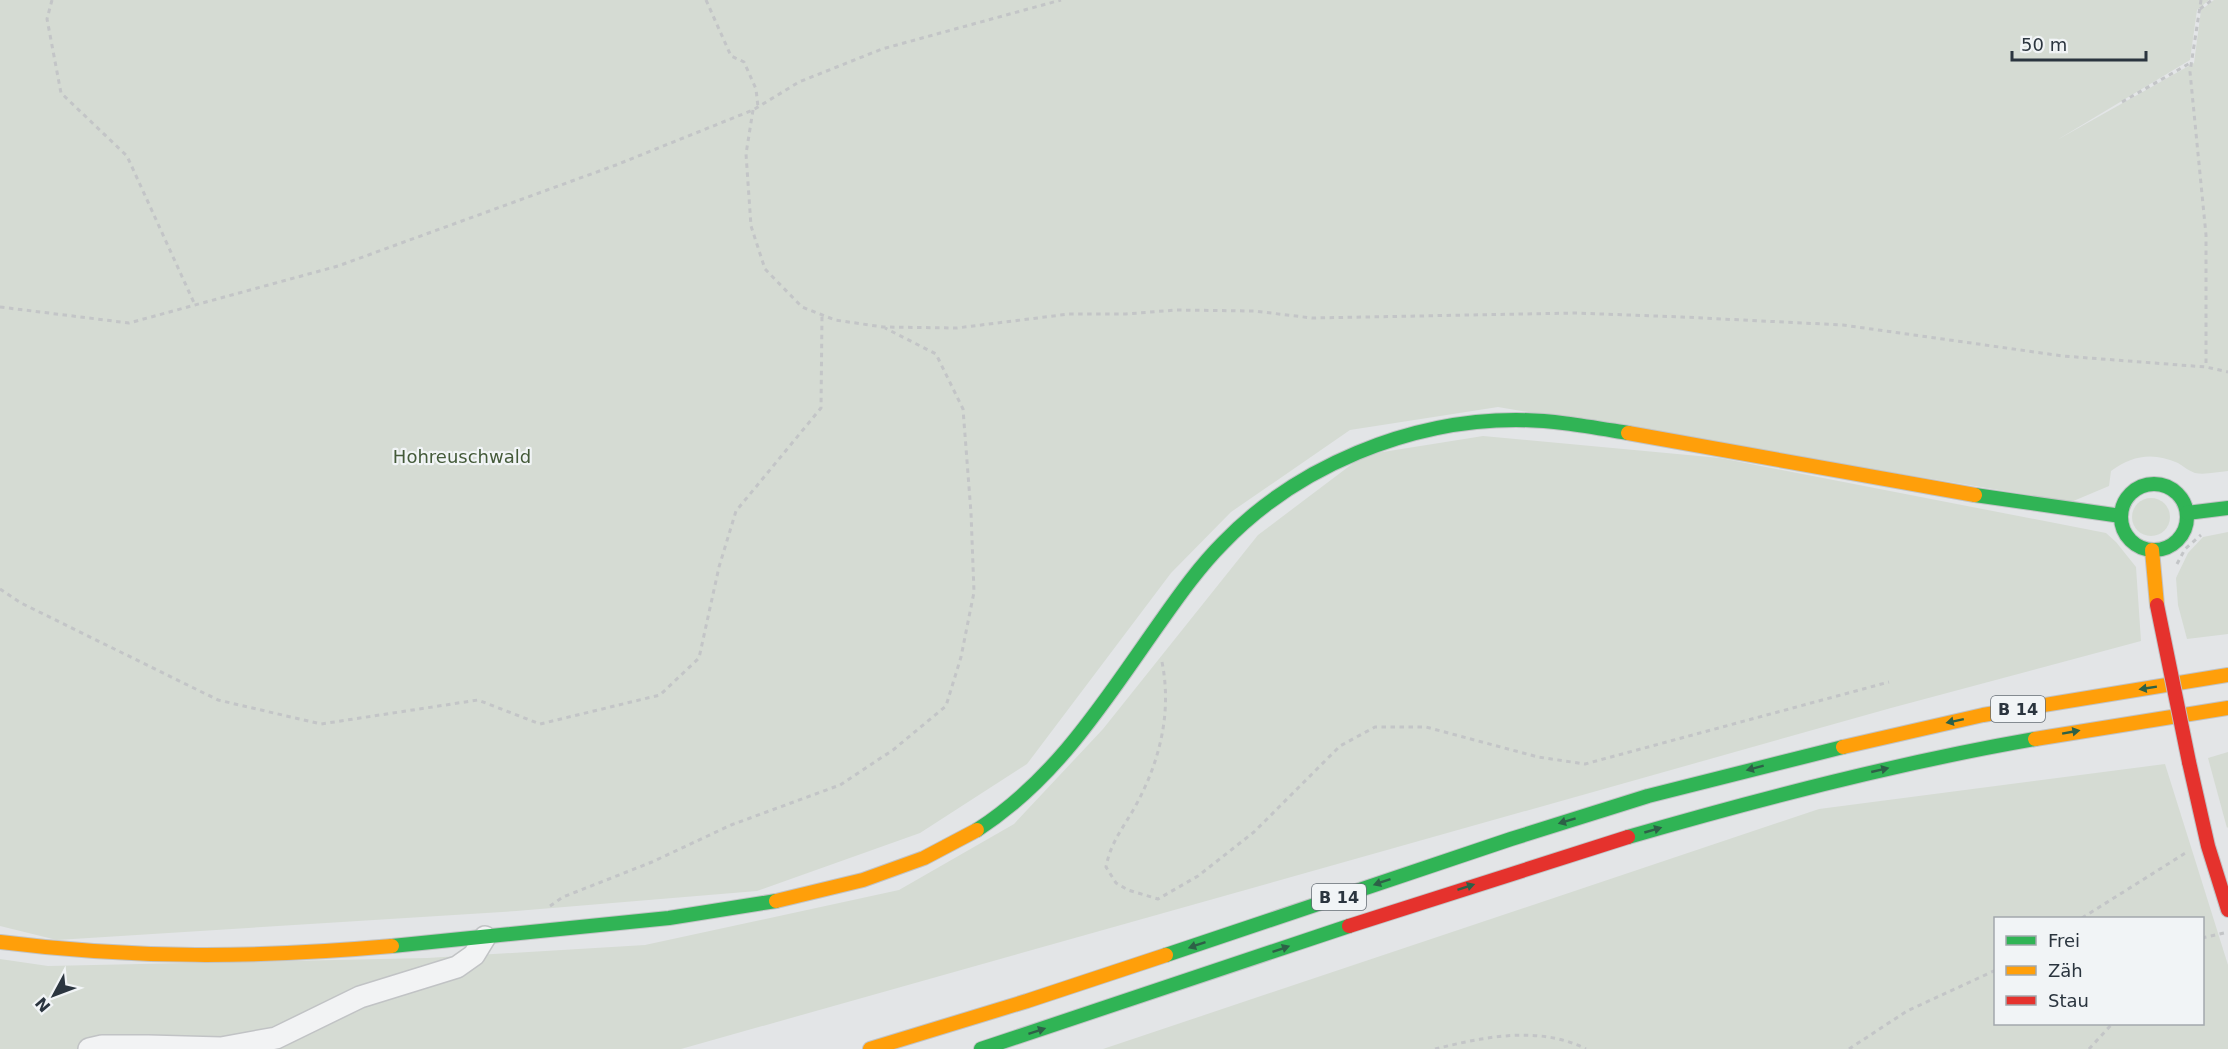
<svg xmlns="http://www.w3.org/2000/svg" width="2228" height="1049" font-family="'DejaVu Sans',sans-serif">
  <rect width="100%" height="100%" fill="#e3e5e7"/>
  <g fill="#d5dbd3" fill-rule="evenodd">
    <path d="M0,0H2209L2197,10L2190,60L2057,140L2194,63L2201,10L2214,0H2228V471C2218,472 2204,475 2195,473C2189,471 2183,466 2178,463C2154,452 2132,455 2111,471L2109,486L2071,502L1498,407L1350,430L1231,512L1171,573L1027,764L920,833L757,891L516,911L57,940L0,926Z"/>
    <polygon points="1483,436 1720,458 2106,533 2116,542 2136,567 2141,641 1891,708 681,1049 0,1049 0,959 48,966 427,958 645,945 899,890 1014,824 1103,729 1258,535 1364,455"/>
    <circle cx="2151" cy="517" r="19"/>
    <polygon points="2228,532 2228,634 2187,639 2178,605 2176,578 2188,553 2203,537"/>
    <polygon points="2228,752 2228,827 2227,828 2208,758"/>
    <path d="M2165,764L2228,965V1049H1103L1819,809ZM1996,918H2202V1024H1996Z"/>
  </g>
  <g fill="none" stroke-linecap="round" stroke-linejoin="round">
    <g stroke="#c1c3c5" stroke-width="24">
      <polyline id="street" points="89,1049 102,1046 148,1046 221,1048 276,1038 360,997 457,967 474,955 485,937"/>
    </g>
    <g stroke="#c1c3c5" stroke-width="16">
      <g id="fast">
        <circle cx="2154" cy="517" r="33"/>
        <polyline points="1975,495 2121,516"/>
        <polyline points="2187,513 2228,508"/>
        <path d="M977,830C1058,778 1107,697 1161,621C1180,594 1200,566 1223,543C1297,466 1410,420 1516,420C1554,420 1591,427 1628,433"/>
        <path d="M1628,837C1762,798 1897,763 2035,739"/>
        <polyline points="392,946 669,918 776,901"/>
        <polyline points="1166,955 1511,839 1648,796 1843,747"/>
        <polyline points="981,1049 1349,926"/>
      </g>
    </g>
    <g stroke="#c1c3c5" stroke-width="16">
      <g id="slow">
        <polyline points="1628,433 1975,495"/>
        <polyline points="2152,550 2157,605"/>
        <polyline points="2035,739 2228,708"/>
        <polyline points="1843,747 1983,715 2228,675"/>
        <polyline points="776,901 863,880 924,858 977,830"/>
        <path d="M0,942C134,959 257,958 392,946"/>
        <polyline points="870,1049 1027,1001 1166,955"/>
      </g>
    </g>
    <g stroke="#c1c3c5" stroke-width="16">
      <g id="jam">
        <polyline points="2189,762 2208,846 2228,910"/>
        <polyline points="1349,926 1628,837"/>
      </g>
    </g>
    <g stroke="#c3c5c7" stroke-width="3" stroke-dasharray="4.5 4.5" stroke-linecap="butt">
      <polyline points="52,0 47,19 61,93 127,156 195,305"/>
      <polyline points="706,0 731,56 744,62 756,89 758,107"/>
      <polyline points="2201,0 2190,72 2206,235 2206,367"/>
      <polyline points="2200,9 2212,0"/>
      <polyline points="2122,102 2192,62"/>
      <polyline points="753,110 746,154 751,226 765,269 802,307 835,320 883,327 957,328 1069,314 1126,314 1176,310 1254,311 1312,318 1576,313 1682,317 1843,325 2063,356 2206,367 2228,372"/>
      <polyline points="0,307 129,323 338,266 616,165 753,110 799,82 882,49 1061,0"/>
      <polyline points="2177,564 2185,549 2201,535"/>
      <polyline points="0,589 21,603 218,700 321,724 478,700 540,724 660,695 699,658 719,567 736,511 821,408 822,315"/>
      <path d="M1162,662C1172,712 1160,761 1136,805C1124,827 1111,841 1106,867L1116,883L1128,890L1158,899L1198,876L1254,832L1340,746L1375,727H1426L1538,757L1585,764L1889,682"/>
      <polyline points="550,906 563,897 652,862 731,825 840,785 893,750 946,706 961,657 974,592 971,513 963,409 936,354 885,328"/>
      <polyline points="2082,918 2187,852"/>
      <polyline points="2202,938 2224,933"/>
      <path d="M1435,1049C1484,1037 1539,1025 1586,1049"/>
      <polyline points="1849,1049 1907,1011 1996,970"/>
      <polyline points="2089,1049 2112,1024"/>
    </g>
    <use href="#street" stroke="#f2f3f4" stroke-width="21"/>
    <use href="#fast" stroke="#30b455" stroke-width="14"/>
    <use href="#slow" stroke="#ff9f0a" stroke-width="14"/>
    <use href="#jam" stroke="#e5322d" stroke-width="14"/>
    <g stroke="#c1c3c5" stroke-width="16" stroke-linecap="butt">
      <polyline id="jam-bridge" points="2157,605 2189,762"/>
    </g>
    <use href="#jam-bridge" stroke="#e5322d" stroke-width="14"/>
  </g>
  <defs><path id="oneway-solid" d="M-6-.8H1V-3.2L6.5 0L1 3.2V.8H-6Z" transform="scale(1.5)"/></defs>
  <g fill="#2d6147">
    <use href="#oneway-solid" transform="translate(2148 688) rotate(171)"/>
    <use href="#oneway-solid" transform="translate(1955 721) rotate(168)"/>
    <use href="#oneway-solid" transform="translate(2071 732) rotate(-10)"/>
    <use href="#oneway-solid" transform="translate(1755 768) rotate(165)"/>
    <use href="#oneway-solid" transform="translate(1880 770) rotate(-13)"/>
    <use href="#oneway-solid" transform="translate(1567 821) rotate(163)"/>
    <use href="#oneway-solid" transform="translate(1653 830) rotate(-16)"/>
    <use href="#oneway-solid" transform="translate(1382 882) rotate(161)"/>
    <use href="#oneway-solid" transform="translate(1466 887) rotate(-18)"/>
    <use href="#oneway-solid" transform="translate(1197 945) rotate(161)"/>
    <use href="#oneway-solid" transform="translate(1281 949) rotate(-19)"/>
    <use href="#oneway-solid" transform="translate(1037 1031) rotate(-18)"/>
  </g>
  <g text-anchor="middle" stroke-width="4.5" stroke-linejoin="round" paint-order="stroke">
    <g fill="#f1f4f6" stroke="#666e76" stroke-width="1.5">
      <rect x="1991" y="696" width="54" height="26" rx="4.5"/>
      <rect x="1312" y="884" width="54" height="26" rx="4.5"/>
    </g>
    <g font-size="16" font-weight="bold" fill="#2b353f">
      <text x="2018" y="715">B 14</text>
      <text x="1339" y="903">B 14</text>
    </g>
    <g font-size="18" fill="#445a39" stroke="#f1f4f6">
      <text x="462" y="463">Hohreuschwald</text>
    </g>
  </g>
  <rect x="1994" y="917" width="210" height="108" fill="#f1f4f6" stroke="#a2a8ad" stroke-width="1.5"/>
  <rect x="2006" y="936" width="30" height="9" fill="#30b455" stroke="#a2a8ad" stroke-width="1.5"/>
  <text x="2048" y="947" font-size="18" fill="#2b353f">Frei</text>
  <rect x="2006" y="966" width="30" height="9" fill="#ff9f0a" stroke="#a2a8ad" stroke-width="1.5"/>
  <text x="2048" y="977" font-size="18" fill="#2b353f">Zäh</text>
  <rect x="2006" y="996" width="30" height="9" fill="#e5322d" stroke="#a2a8ad" stroke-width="1.5"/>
  <text x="2048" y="1007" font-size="18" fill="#2b353f">Stau</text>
  <g transform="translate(54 995) rotate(229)" stroke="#f1f4f6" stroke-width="4.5" paint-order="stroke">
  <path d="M0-4.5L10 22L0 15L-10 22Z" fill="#2b353f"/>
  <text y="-9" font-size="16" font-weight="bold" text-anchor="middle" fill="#2b353f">N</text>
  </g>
  <path d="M2012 51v9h134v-9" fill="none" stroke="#2b353f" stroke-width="3"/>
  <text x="2021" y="51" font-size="18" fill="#2b353f" stroke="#f1f4f6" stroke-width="4.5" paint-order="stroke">50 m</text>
</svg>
